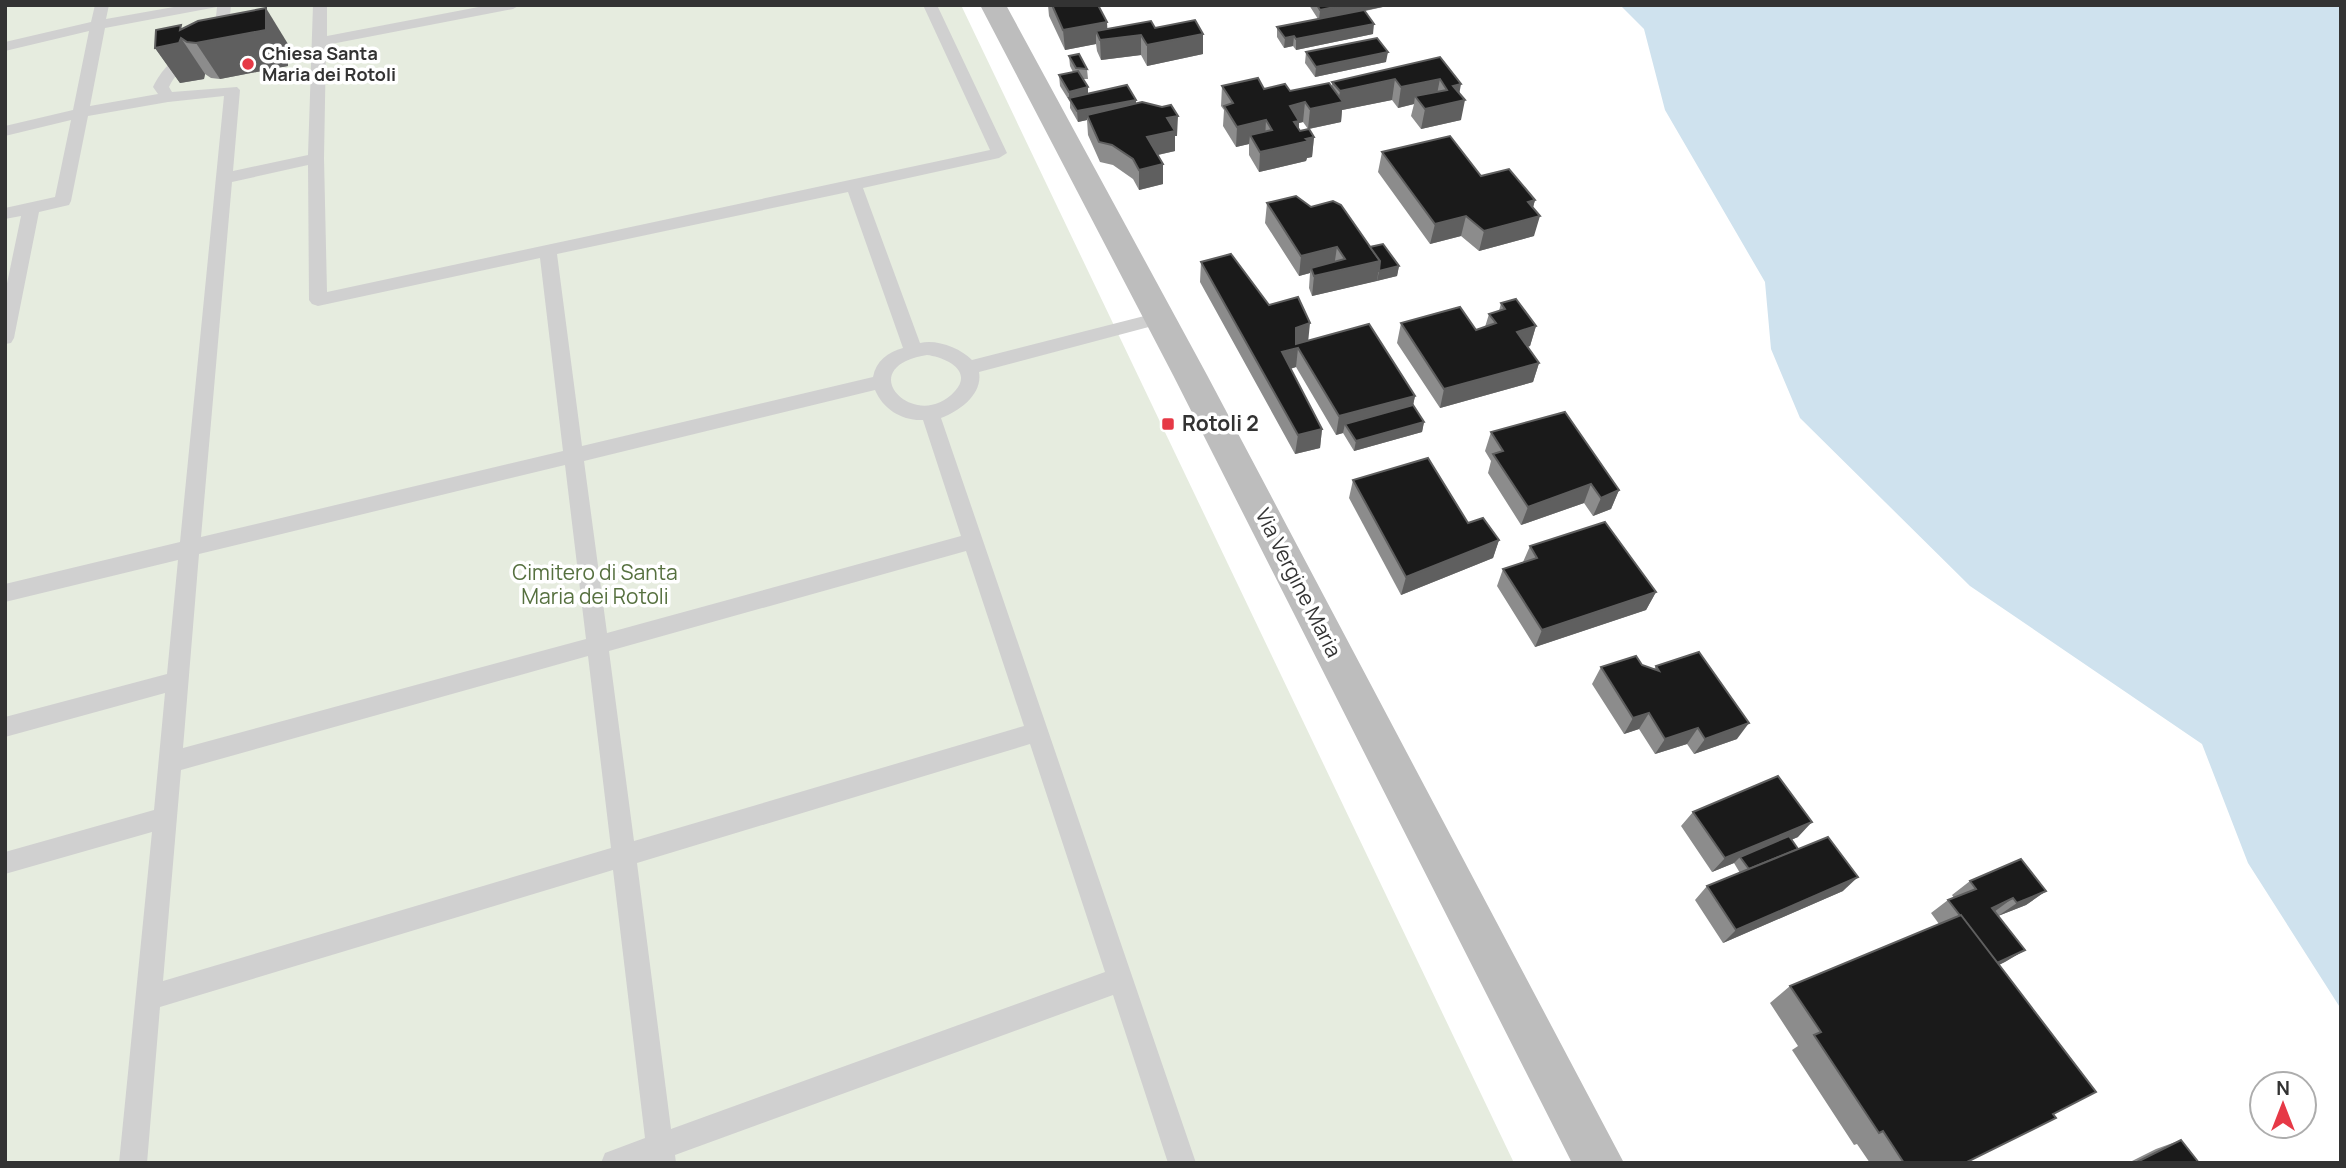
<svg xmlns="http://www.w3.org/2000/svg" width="2346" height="1168" font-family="Manrope,sans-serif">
  <rect width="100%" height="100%" fill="#fff"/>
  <polygon fill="#e6ecdf" points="5,5 961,5 1514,1163 5,1163"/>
  <polygon fill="#cfe2ee" points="1620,5 2341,5 2341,1009 2248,863 2202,744 1970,586 1800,418 1771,349 1765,282 1665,110 1644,29"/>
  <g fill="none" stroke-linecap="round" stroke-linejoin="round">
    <path fill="#d0d0d0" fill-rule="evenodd" d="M95,5H109L106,19L185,5H231L227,45L220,49L213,45L217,7L105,28L90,106L158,94L153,87C162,69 177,50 199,55L202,58C187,70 179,67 169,87L172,92L237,87L240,90L233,171L308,155L313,5H327V36L489,5H520L513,9L326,45L324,158L327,292L990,150L923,5H937L1007,153L999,158L863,188L920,343C937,339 960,348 972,360L1160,312L1166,314L1169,318L1166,322L1160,324L979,372C983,394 960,411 941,418L1196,1163H1168L1113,995L675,1155L676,1163H601L605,1153L645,1138L613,870L160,1007L147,1163H119L152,832L5,874V852L154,810L165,693L5,737V717L167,674L178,560L5,602V584L180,542L224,96L168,102L88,116L71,201L69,205L39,212L14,338L11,343L5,344V293L21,216L5,219V208L55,197L71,120L5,136V126L73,110L89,31L5,51V42L91,22ZM308,165L309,300L312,304L318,306L540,258L563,451L201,537L232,182ZM848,192L903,348C888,352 876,361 873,377L582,446L557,254ZM927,355C944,357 974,370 955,391C920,430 864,381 906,361C912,358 920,356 927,355ZM875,390C883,409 902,421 923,420L961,536L607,633L584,461ZM565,465L586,639L183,748L199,554ZM966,551L1024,726L634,841L609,651ZM588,656L611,848L163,981L181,770ZM1030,744L1105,972L671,1129L637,863Z"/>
    <polygon fill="#bdbdbd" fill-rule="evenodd" points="980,5 1006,5 1207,375 1624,1163 1572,1163 1173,375"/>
  </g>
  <g fill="#8c8c8c" fill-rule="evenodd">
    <polygon points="1048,5 1052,5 1107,22 1107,29 1155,28 1203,54 1147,66 1141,55 1101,60 1097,51 1096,44 1065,50 1049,16"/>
    <polygon points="1309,5 1392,5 1365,11 1373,34 1296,50 1293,46 1284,48 1277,37 1277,27 1318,19"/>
    <polygon points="183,29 288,44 288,66 220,79 211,78 205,74 204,79 180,83 155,48"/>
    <polygon points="1306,52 1386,62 1315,77 1305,63"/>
    <polygon points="1069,56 1087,69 1088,79 1083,79 1088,94 1136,104 1177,136 1175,136 1175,151 1158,155 1163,184 1139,190 1133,179 1113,165 1100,162 1088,135 1087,120 1078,122 1070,108 1070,102 1060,86 1059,75 1073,72 1070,66"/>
    <path d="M1440,57L1460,93L1461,120L1421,129L1411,116L1414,104L1398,108L1392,100L1342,110L1341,122L1309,129L1314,137L1312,157L1307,158L1306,161L1259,172L1249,155V144L1236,147L1223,126L1224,110L1221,106L1222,86L1290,91L1332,86V82ZM1303,122L1308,129L1300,131L1299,128V123Z"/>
    <polygon points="1382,152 1481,176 1535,200 1533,207 1534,236 1479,251 1461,236 1430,244 1378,172"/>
    <polygon points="1267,203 1311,207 1399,266 1397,276 1312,296 1309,288 1310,273 1299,276 1265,223"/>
    <polygon points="1201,262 1269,305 1308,340 1415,396 1413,405 1424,422 1422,432 1354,451 1343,433 1336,435 1296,367 1290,369 1322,429 1320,448 1295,454 1200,282"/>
    <polygon points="1501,303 1536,326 1530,346 1527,347 1539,363 1533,382 1440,408 1397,343 1401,323 1476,330 1485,327 1489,314 1499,311"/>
    <polygon points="1491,432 1619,490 1611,509 1593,516 1584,503 1521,525 1488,473 1491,461 1485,451"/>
    <polygon points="1353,480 1468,523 1499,540 1493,558 1401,595 1349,498"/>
    <polygon points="1530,546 1656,592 1646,610 1535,647 1497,586 1503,569 1523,562"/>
    <polygon points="1642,665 1654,669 1656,666 1737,739 1694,754 1687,744 1655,754 1639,729 1624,734 1592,684 1601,667"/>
    <polygon points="1693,812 1798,837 1791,840 1798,849 1843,891 1723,943 1695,900 1707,886 1740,873 1734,863 1712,872 1681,826"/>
    <polygon points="1970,881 2046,891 2026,905 1998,916 2025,950 1999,965 2053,1114 1965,1163 1870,1163 1857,1144 1854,1145 1792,1050 1798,1046 1770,1003 1790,986 1939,924 1931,913 1948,900 1954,898 1952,895"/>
    <polygon points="2181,1140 2199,1163 2128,1163 2156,1149"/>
  </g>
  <g fill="#5f5f5f">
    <polygon points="1344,5 1392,5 1319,20 1320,10"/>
    <polygon points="266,8 288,44 288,66 220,79 196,43"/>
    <polygon points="1107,22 1108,39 1141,35 1141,55 1101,60 1100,40 1096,31 1096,44 1065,50 1063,30"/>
    <polygon points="1374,24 1373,34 1296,50 1296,39"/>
    <polygon points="1203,34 1203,54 1147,66 1147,45"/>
    <polygon points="1294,36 1293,46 1284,48 1285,38"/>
    <polygon points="181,38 205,74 204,79 180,83 155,48"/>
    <polygon points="1388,52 1386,62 1315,77 1316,67"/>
    <polygon points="1395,79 1392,100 1342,110 1341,122 1308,129 1310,109 1338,103 1340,91"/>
    <polygon points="1440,79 1436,99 1415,96 1414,104 1398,108 1401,87"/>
    <polygon points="1461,84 1458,101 1465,100 1461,120 1421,129 1425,109 1453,86"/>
    <polygon points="1088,87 1088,98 1069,98 1069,102 1069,92"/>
    <polygon points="1136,100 1136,110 1087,115 1087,120 1078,122 1077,111"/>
    <polygon points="1305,102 1303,122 1299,123 1298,141 1290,106"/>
    <polygon points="1178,116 1177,136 1175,136 1175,151 1148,157 1147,137 1167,118"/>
    <polygon points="1266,120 1265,140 1250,135 1249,144 1236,147 1237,127"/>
    <polygon points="1314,137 1312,157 1307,158 1306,161 1259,172 1260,152"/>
    <polygon points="1163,164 1163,184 1139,190 1139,170"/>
    <polygon points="1535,200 1530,219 1540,216 1534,236 1479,251 1484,231 1528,202"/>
    <polygon points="1466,216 1461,236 1430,244 1435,224"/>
    <polygon points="1337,247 1334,267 1311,268 1310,273 1299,276 1301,256"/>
    <polygon points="1380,261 1377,281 1312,296 1314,276"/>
    <polygon points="1399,266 1397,276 1377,281 1379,271"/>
    <polygon points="1310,323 1308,343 1294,348 1296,328"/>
    <polygon points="1536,326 1530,346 1511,352 1517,332"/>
    <polygon points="1298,348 1296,367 1280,372 1282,352"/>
    <polygon points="1539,363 1533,382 1440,408 1444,389"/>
    <polygon points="1415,396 1411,415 1345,424 1343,433 1336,435 1339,416"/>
    <polygon points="1424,422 1422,432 1354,451 1356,441"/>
    <polygon points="1322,429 1320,448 1295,454 1298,435"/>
    <polygon points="1591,484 1584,503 1521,525 1528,507"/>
    <polygon points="1619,490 1611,509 1593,516 1601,498"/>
    <polygon points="1499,540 1493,558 1401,595 1406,577"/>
    <polygon points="1656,592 1646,610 1535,647 1542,630"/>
    <polygon points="1649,713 1639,729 1624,734 1633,718"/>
    <polygon points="1749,723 1737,739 1694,754 1705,739"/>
    <polygon points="1698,728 1687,744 1655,754 1665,739"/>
    <polygon points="1812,822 1798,837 1743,860 1740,857 1734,863 1712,872 1725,858"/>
    <polygon points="1858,877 1843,891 1723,943 1736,930"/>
    <polygon points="2046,891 2026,905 1998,916 2017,903"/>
    <polygon points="2013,898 1994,912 1992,908"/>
    <polygon points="2025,950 2005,962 1976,976 1995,963"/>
  </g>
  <g fill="#1a1a1a" stroke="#5f5f5f" stroke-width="2">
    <polygon points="1052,5 1098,5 1107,22 1063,30"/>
    <polygon points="1317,5 1344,5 1320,10"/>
    <polygon points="266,8 266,30 196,43 187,42 181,38 179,43 155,48 156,30 181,25 180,30 198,21"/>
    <polygon points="1364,10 1374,24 1296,39 1294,36 1285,38 1277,27"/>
    <polygon points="1195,20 1203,34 1147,45 1141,35 1100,40 1096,31 1151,21 1155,28"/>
    <polygon points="1377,38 1388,52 1316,67 1306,52"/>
    <polygon points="1079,54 1087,69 1076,68 1069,56"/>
    <polygon points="1440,57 1461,84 1453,86 1465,100 1425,109 1415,96 1447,90 1440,79 1401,87 1395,79 1340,91 1332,82"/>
    <polygon points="1078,71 1088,87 1069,92 1059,75"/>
    <polygon points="1258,78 1264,89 1285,84 1290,91 1329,83 1343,102 1310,109 1305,102 1290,106 1299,121 1294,122 1300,131 1309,129 1314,137 1306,139 1309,141 1260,152 1250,135 1272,130 1266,120 1237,127 1224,106 1233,103 1222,86"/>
    <polygon points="1127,85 1136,100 1077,111 1069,98"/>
    <polygon points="1142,102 1162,107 1171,105 1178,116 1167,118 1175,131 1147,137 1163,164 1139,170 1133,159 1112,145 1099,142 1087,115"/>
    <polygon points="1450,136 1481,176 1509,169 1535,200 1528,202 1540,216 1484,231 1466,216 1435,224 1382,152"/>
    <polygon points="1296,196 1311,207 1333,201 1341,205 1380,261 1314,276 1311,268 1345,259 1337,247 1301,256 1267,203"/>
    <polygon points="1383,244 1399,266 1379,271 1380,261 1370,247"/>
    <polygon points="1231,254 1269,305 1298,297 1310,323 1296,328 1296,344 1369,324 1415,396 1339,416 1298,348 1282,352 1322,429 1298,435 1201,262"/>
    <polygon points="1516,299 1536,326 1517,332 1539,363 1444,389 1401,323 1460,307 1476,330 1496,323 1489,314 1505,309 1501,303"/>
    <polygon points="1413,405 1424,422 1356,441 1345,424"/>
    <polygon points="1565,412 1619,490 1601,498 1591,484 1528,507 1493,454 1503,451 1491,432"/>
    <polygon points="1428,458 1468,523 1483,518 1499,540 1406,577 1353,480"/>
    <polygon points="1605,522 1656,592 1542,630 1503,569 1537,558 1530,546"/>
    <polygon points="1699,652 1749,723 1705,739 1698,728 1665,739 1649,713 1633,718 1601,667 1636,656 1642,665 1659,671 1656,666"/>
    <polygon points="1778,776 1812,822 1725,858 1693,812"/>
    <polygon points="1789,836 1798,849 1749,869 1740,857"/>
    <polygon points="1828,837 1858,877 1736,930 1707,886"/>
    <polygon points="2021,859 2046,891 2017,903 2013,898 1992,908 2025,950 1997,963 1948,900 1976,889 1970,881"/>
    <polygon points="1961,915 2096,1092 2053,1114 2056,1118 1965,1163 1904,1163 1883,1131 1879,1133 1814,1035 1821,1032 1790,986"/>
    <polygon points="2181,1140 2199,1163 2135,1163"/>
  </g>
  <g fill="#e63946" stroke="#fff" stroke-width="2.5">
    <circle cx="248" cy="64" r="7"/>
    <rect x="1161" y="417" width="14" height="14" rx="3.5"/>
  </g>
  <g text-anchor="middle" stroke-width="7" stroke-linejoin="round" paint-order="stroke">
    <g font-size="18" font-weight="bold" fill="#333" stroke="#fff" text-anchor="start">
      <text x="262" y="60">Chiesa Santa<tspan x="262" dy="21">Maria dei Rotoli</tspan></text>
    </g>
    <g font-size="21" font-weight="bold" fill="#333" stroke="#fff" text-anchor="start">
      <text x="1182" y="431">Rotoli 2</text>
    </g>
    <g font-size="21" fill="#56703f" stroke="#fff">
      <text x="595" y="580">Cimitero di Santa<tspan x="595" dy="24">Maria dei Rotoli</tspan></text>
    </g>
    <g font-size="21" fill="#333" stroke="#fff">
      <text transform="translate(1298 583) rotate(63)" y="7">Via Vergine Maria</text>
    </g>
  </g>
  <rect width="2346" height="1168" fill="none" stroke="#333333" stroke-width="14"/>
  <g transform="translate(2283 1105)"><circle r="33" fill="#ffffff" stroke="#adadad" stroke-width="2"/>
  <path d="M0-5L12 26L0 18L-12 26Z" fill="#e63946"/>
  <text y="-10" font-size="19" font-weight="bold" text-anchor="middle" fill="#333333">N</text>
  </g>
</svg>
